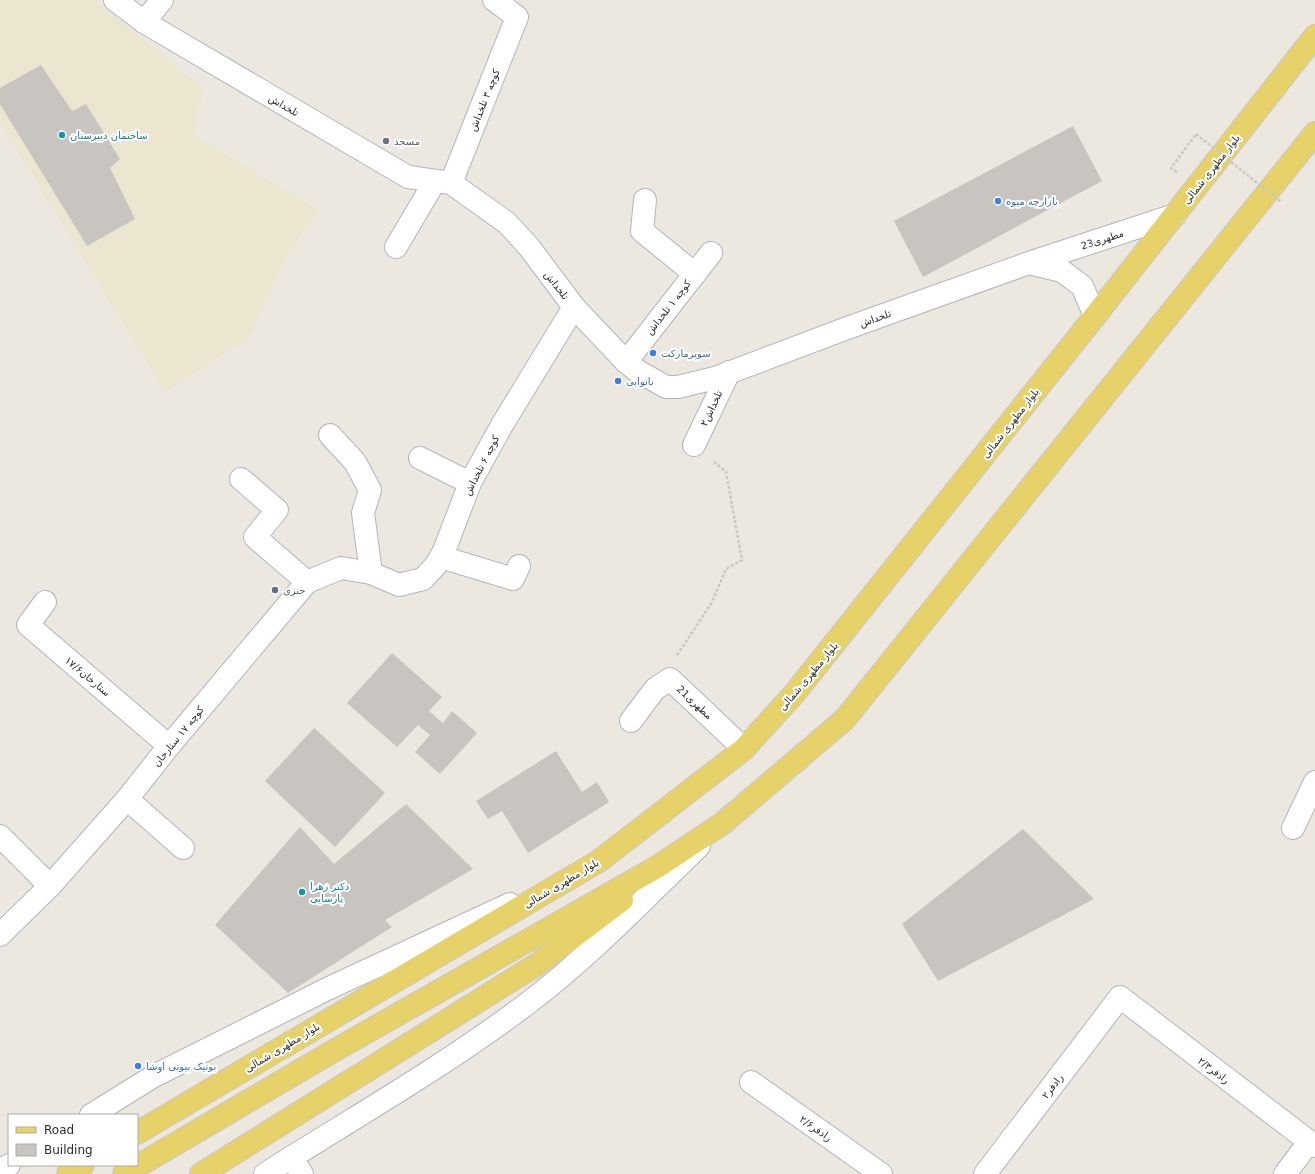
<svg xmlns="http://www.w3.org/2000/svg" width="1315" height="1174" font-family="'DejaVu Sans','Noto Naskh Arabic',sans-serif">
  <rect width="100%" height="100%" fill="#ece8df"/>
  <polygon fill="#ece5d0" points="7,0 95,0 203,88 194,135 319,210 289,251 248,339 165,392 0,123 0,2"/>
  <g fill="#c8c4bf">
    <polygon points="41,65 72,111 86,104 120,159 110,168 135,219 87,246 0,104 0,88"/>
    <polygon points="1073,126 1102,181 923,277 894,221"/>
    <polygon points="392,653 442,697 429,711 443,723 452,711 477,733 440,774 415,752 430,735 418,725 397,747 347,703"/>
    <polygon points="314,728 385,793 335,847 265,781"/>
    <polygon points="556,751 582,792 597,782 609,802 528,853 502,811 488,819 476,801"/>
    <polygon points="406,804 473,869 385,920 392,927 288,993 215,925 300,827 334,864"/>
    <polygon points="1023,829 1094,899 938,981 902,924"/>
  </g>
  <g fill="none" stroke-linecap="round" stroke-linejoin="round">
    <g stroke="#b3b5be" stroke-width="24">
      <g id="minor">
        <polyline points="144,22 162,0"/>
        <polyline points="451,183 517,17 494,0"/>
        <polyline points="645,200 642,231 695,274"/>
        <polyline points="396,247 435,181"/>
        <polyline points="626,362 711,253"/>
        <polyline points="330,435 355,462 370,490 363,513 371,573"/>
        <polyline points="694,445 729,372"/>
        <polyline points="420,458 470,483"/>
        <polyline points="241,479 277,510 255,537 307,582"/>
        <polyline points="441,557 513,579 519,566"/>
        <polyline points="45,602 28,625 169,746"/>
        <polyline points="631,721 655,689 670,679 744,749"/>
        <polyline points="127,799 183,848"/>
        <polyline points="1293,828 1315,782"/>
        <polyline points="0,836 50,886"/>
        <polyline points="0,935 50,886 127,799 169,746 307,582 341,568 371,573 399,585 423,579 436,565 444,551 470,483 502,425 574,307"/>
        <polyline points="751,1082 881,1174"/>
        <polyline points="291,1157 302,1174"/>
        <polyline points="985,1174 1120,997 1315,1146"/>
        <polyline points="1285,1174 1309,1142"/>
      </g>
    </g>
    <g stroke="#b3b5be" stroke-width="24">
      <g id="tertiary">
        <polyline points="115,0 144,22 408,177 451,183 507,223 529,247 574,307 626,362 636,370 666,387 678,387 715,378 850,327 1029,263 1175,215"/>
        <polyline points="1029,263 1062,271 1082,286 1095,316"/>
      </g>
    </g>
    <g stroke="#b3b5be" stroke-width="24">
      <g id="secondary">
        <polyline points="91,1115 154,1076 327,989 510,904"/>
        <polyline points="0,1171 9,1165"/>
        <path d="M265,1174C353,1118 445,1066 528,1003C590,956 644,899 699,846"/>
      </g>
    </g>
    <g stroke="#c8c8c8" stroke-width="24">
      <g id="primary">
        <polyline points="137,1133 599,861 744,749 794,694 1095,316 1315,36"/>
        <polyline points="68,1174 83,1165"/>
        <polyline points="124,1174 337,1049 657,867 723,823 845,719 1315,133"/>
        <polyline points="201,1174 536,965 622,900"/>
      </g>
    </g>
    <g stroke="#c8c8c8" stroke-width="2.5" stroke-dasharray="3 2" stroke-linecap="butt">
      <polyline points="1177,172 1171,168 1196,134"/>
      <polyline points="677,655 711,604 726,569 742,560 726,472 713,461"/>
    </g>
    <use href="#minor" stroke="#fff" stroke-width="22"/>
    <use href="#tertiary" stroke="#fff" stroke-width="22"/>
    <use href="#secondary" stroke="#fff" stroke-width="22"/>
    <use href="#primary" stroke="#e7d26a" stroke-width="22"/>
    <polyline stroke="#c8c8c8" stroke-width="2.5" stroke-dasharray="3 2" stroke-linecap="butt" points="1196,134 1281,202"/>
  </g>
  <g fill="#0f9aa8" stroke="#fff" stroke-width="1.5">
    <circle cx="62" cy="135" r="4"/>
    <circle cx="302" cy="892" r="4"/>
  </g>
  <circle fill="#6b7280" stroke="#fff" stroke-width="1.5" cx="386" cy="141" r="4"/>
  <g fill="#3f7fe0" stroke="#fff" stroke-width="1.5">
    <circle cx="998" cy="201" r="4"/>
    <circle cx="653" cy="353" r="4"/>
    <circle cx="618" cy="381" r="4"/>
    <circle cx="138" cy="1066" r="4"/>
  </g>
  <circle fill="#5c6f8a" stroke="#fff" stroke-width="1.5" cx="275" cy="590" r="4"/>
  <g text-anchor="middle" stroke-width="4" stroke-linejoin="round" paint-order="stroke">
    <g font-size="10" fill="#2c2c2c" stroke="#fff">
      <text transform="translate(484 100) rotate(-68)" y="4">کوچه ۳ تلخداش</text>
      <text transform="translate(284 105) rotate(30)" y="4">تلخداش</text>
      <text transform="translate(1211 169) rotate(-52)" y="4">بلوار مطهرى شمالى</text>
      <text transform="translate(1102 239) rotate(-18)" y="4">23مطهرى</text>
      <text transform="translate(557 285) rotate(52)" y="4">تلخداش</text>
      <text transform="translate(668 307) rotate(-52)" y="4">کوچه ۱ تلخداش</text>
      <text transform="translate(875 318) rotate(-20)" y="4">تلخداش</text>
      <text transform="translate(711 408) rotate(-65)" y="4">۲تلخداش</text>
      <text transform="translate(1010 423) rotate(-52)" y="4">بلوار مطهرى شمالى</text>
      <text transform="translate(481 465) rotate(-63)" y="4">کوچه ۶ تلخداش</text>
      <text transform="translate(88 676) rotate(40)" y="4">ستارخان۱۷/۶</text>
      <text transform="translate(808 676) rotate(-50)" y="4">بلوار مطهرى شمالى</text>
      <text transform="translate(695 702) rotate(43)" y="4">21مطهرى</text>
      <text transform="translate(178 736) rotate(-51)" y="4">کوچه ۱۷ ستارخان</text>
      <text transform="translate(561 883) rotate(-31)" y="4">بلوار مطهرى شمالى</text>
      <text transform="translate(282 1047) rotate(-31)" y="4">بلوار مطهرى شمالى</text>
      <text transform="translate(1214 1070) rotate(37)" y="4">رادفر۲/۳</text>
      <text transform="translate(1052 1086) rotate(-53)" y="4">رادفر۲</text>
      <text transform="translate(816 1128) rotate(35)" y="4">رادفر۲/۶</text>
    </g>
    <g font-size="10" fill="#0d838f" stroke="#fff" text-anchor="start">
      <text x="70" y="139">ساختمان دبیرستان</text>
      <text x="310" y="890">دکتر زهرا<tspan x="310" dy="12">پارسایی</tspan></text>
    </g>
    <g font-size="10" fill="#5b616d" stroke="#fff" text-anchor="start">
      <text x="394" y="145">مسجد</text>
    </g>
    <g font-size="10" fill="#366cbe" stroke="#fff" text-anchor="start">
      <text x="1006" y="205">بازارچه میوه</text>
      <text x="661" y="357">سوپرمارکت</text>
      <text x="626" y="385">نانوایی</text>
      <text x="146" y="1070">بوتیک بیوتی اوشا</text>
    </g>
    <g font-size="10" fill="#4e5e75" stroke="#fff" text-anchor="start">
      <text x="283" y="594">جنزی</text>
    </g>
  </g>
  <rect x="8" y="1114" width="130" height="52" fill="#ffffff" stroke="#ababab"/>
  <rect x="16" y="1127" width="20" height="6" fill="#e7d26a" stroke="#ababab"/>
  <text x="44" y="1134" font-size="12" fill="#2c2c2c">Road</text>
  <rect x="16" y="1144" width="20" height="12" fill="#c8c4bf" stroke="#ababab"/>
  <text x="44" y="1154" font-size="12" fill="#2c2c2c">Building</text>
</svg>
